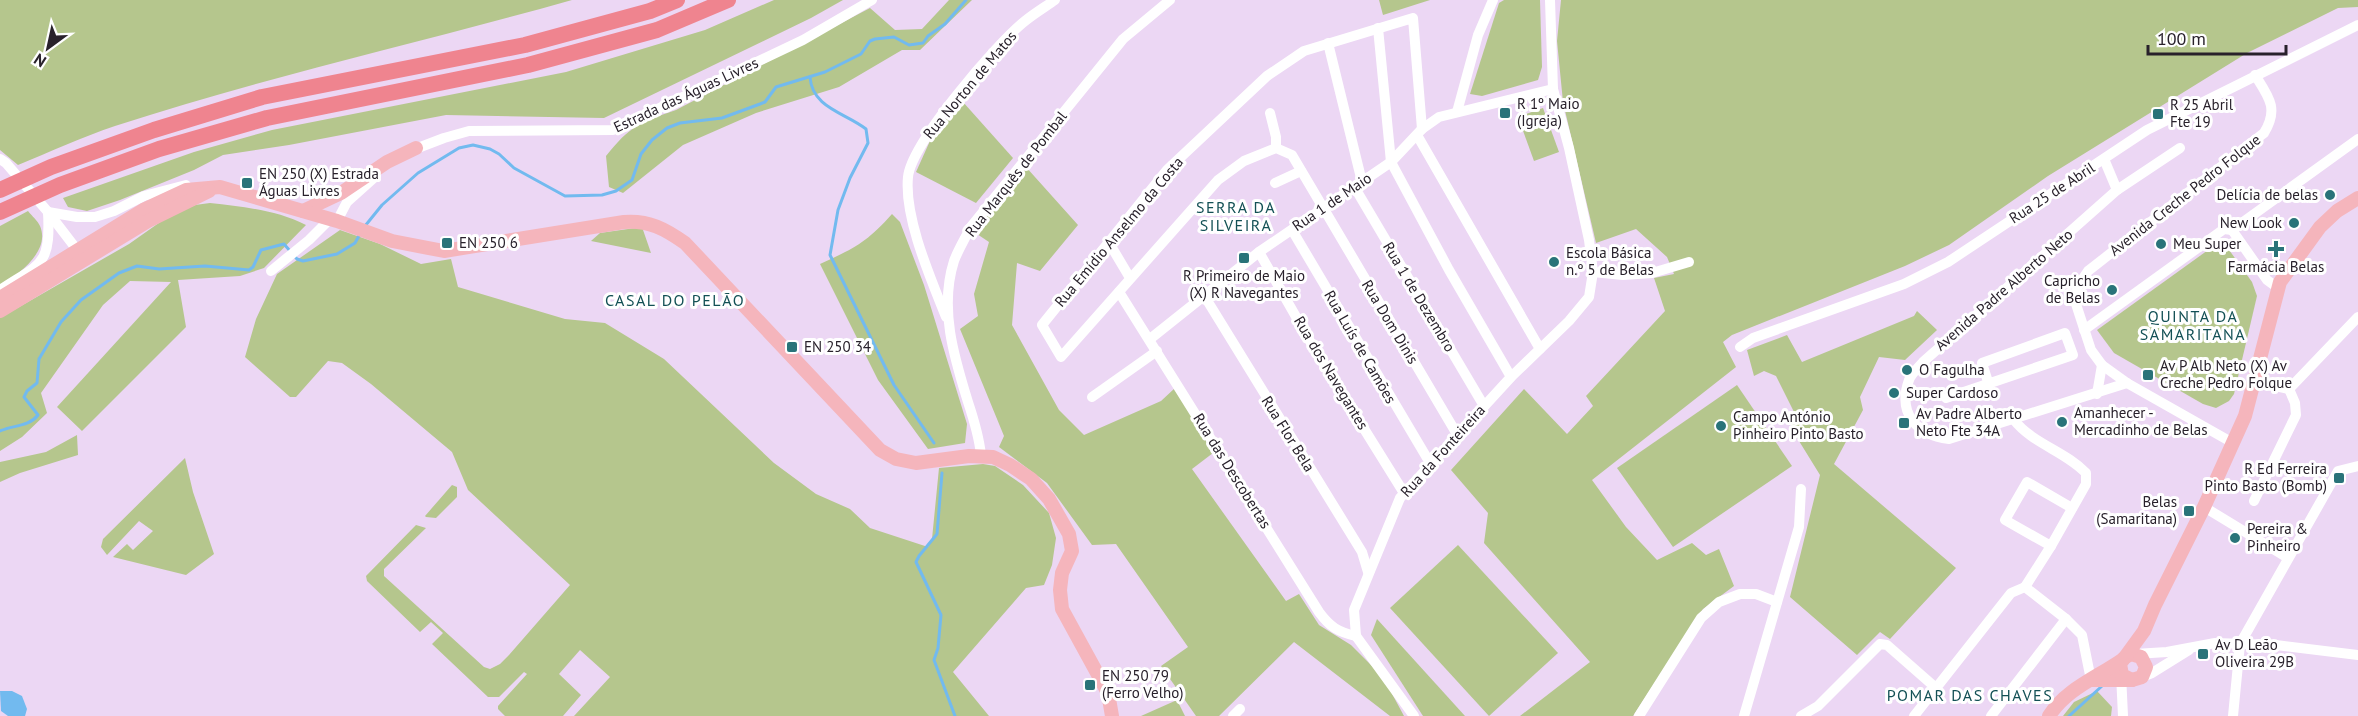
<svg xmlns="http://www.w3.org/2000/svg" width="2358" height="716" font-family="'PT Sans',sans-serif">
  <rect width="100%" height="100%" fill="#ecd7f4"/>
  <g fill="#b5c68d">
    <path d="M0,0H572C420,43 265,77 115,126C82,137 50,152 18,165L0,150Z"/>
    <polygon points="774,0 843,0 811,18 604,118 446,115 289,145 223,155 194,170 120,200 87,211 68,207 63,198 194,152 272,130 566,72 705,30"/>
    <path d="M949,0H972L920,50H902L839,87L756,113L683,145L623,193L609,187L606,156C630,126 640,122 676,110L870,8L895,30L922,29Z"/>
    <polygon points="1379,0 1430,0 1383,15"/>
    <polygon points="1504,0 1540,0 1542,67 1538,80 1482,96 1470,94 1499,3"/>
    <polygon points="1561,0 2358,0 2358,7 2338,8 2247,53 2048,176 1949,245 1905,266 1732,335 1723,342 1736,367 1592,480 1626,527 1657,560 1692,543 1706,555 1719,549 1734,586 1703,609 1633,716 1520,716 1590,662 1484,543 1488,513 1451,470 1524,389 1567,434 1593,406 1586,396 1665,311 1654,278 1674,274 1667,257 1636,229 1596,243 1563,102 1557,41"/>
    <polygon points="963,102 1013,158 976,203 916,172 934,132"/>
    <polygon points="1543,108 1559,152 1534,161 1518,117"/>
    <polygon points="1026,167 1078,225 1040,271 1017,263 1012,325 1059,410 1084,435 1161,401 1175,388 1213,453 1192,469 1286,601 1299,594 1319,625 1351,645 1383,677 1404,716 1390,716 1294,642 1219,716 1196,716 1161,666 1188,647 1116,544 1092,545 1047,483 999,447 1004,436 960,329 978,316 974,294 989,242 974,232"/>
    <path d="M210,203C244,207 276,210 306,225L264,268L240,276L178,280L186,327L82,431L57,407L171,282L130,281L103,305L41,393L47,413L22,437L0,451V318L129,244L163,220L195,205Z"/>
    <path d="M28,211C32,216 38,221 40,226C51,252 17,275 0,286V226Z"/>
    <path d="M892,214L900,222L924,285L967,424L965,443L928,449L878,380L820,264C855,248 866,243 892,214Z"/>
    <polygon points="642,227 651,253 591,241 600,233"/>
    <polygon points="340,230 380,244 421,264 451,259 458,287 565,319 605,323 664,359 774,463 816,494 850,509 870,528 928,547 932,539 939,468 983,464 995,466 1023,485 1049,513 1056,538 1052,565 1044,585 1026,588 953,672 989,716 574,716 610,677 580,650 559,674 581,695 563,716 505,716 498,709 498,706 527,674 524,672 499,697 488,697 432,644 443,633 431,622 420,632 367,581 366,576 416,525 426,528 384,569 384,576 484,667 490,669 500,664 509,655 570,585 468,490 452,452 371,384 342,363 328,361 296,397 290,397 245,357 256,319 277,274"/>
    <polygon points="2222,240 2252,282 2257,296 2234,394 2229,401 2216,408 2203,404 2114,353 2097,330"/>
    <polygon points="1917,311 1937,330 1905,360 1879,357 1860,397 1863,410 1834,464 1956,568 1890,639 1880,632 1857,655 1790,597 1820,475 1791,428 1794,412 1776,376 1764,371 1754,376 1747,350 1787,335 1802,362 1914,316"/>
    <polygon points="1737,385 1792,466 1673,547 1617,468"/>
    <polygon points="77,435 78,455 20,473 0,482 0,462 46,452"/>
    <polygon points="185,458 193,492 214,554 186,575 113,557 127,544 133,550 153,531 139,521 107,555 101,547 103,539"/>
    <polygon points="452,485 457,487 457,497 436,518 426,517 425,516"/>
    <polygon points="1458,545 1558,653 1489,716 1390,608"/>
    <polygon points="1377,619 1465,716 1423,716 1371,635"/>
    <polygon points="2097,691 2112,707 2111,716 2063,716 2074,702"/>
    <polygon points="1177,700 1185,716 1141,716"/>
  </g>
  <polygon fill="#72baef" points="0,691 12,691 22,696 27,709 25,716 8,716 1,711"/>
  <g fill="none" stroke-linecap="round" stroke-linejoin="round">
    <g stroke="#72baef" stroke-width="3">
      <path d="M810,77C812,108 846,113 866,129L868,143L850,178L838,210L830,255L894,385L934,443"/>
      <polyline points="365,226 382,205 418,173 459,148 473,145 490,149 499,154 514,168 565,196 602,195 616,191 632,180 641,154 652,140 667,128 680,123 722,118 760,104 765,102 776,87 825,72 861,54 870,41 875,39 894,37 909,45 923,43 928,36 945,24 966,0"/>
      <path d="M0,431C13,425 29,427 38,415L24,397L27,391L37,383L39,359L61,322L81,300L119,273L137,266L159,269L205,266L249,270L253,267L261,250L284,244L297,259L303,261L337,254L355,243L360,234"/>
      <polyline points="942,473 937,534 919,556 916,562 941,615 938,648 934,660 955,716"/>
      <polyline points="2069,716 2102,686"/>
    </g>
    <g stroke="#fff" stroke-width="10">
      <polyline points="1378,28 1391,162 1449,270 1511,377"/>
      <polyline points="1328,43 1362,182"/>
      <polyline points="1457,112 1478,35 1493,0"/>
      <polyline points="1270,113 1276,137 1276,148"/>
      <polyline points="1422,129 1413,18 1304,51 1267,76 1167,170 1042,325 1061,357 1218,180 1244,161 1276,148 1292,155 1458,436"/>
      <polyline points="1417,135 1540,349"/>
      <polyline points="410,151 444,138 469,131 613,130 803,40 872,0"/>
      <polyline points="0,159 6,163 48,212 81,255"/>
      <polyline points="2104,159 2117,190"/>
      <polyline points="1275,183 1301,171"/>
      <polyline points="1355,188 1484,406"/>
      <polyline points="48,212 77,217 95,217 114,211 144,196 186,185"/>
      <polyline points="337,221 347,202 376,176"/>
      <polyline points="1292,230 1430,463"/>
      <polyline points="1108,241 1130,278"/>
      <polyline points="1259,252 1315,350 1404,493"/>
      <polyline points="271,271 309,240 330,219"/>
      <polyline points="1593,272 1623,275 1652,273 1689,262"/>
      <polyline points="2278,288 2267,280 2232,230 2358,139"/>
      <path d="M0,290C41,263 51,266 48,212"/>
      <path d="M1119,292L1319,612C1330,627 1338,632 1356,636"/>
      <polyline points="1205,297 1362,552 1368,572"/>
      <path d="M946,317C931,279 904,218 908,177C911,143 997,43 1025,21C1035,13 1045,7 1055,0"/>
      <polyline points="2084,330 2224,229 2232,230"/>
      <polyline points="1150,339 1259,252 1391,162 1422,129 1439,117 1553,89"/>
      <polyline points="1740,347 1753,338 1904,284 1948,262 2147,130 2358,25"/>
      <polyline points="2253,381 2289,389 2358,317"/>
      <path d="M2127,383L1949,439C1917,435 1897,414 1909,380C1911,374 1919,367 1923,362L2117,190L2180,148"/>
      <polyline points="2097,394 2102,365"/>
      <polyline points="1092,397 1157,351"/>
      <polyline points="1946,398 2073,355 2065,333 1982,363 1989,385"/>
      <path d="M2014,420C2033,444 2065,451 2086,473V484L2051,546L2025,587"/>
      <path d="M2233,443L2127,383L2102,365L2091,350L2075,301L2077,287L2088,271L2264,133C2279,109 2269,97 2255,75"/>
      <path d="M981,455C979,436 974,420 968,402C954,357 939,308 954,261C958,250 965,239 970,228L1123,39L1170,0"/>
      <polyline points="2254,501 2296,415 2295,403 2289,389"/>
      <polyline points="2204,507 2288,558"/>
      <polyline points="2051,546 2005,520 2027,482 2072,508"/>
      <polyline points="2135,654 2167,652 2215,643 2276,645 2358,655"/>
      <polyline points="2121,674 2123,716"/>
      <polyline points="2142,677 2152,673 2189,650"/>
      <polyline points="1233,716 1240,709"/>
      <polyline points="1414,716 1356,636 1354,610 1400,498 1511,377 1569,321 1589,297 1593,272 1589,240 1569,148 1553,89 1550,0"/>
      <polyline points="1639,716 1701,618 1719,602 1740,594 1756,594 1777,602"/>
      <polyline points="1744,716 1799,527 1801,489"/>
      <polyline points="1801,716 1818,706 1880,644 1887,645 1936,688"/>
      <polyline points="1914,716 2011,593 2025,587 2066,619 2082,635 2091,680"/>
      <polyline points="1991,716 2066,619"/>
      <polyline points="2233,716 2240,644 2338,471 2358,466"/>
    </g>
    <g stroke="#f5b5bc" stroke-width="14">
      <polyline points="303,211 341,193 387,162 416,148"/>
      <path d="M0,298L145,209L186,190L220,187L337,221L392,241L444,251L624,222C649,220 665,229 685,243L880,450L896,459L916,463L969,456L993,457L1010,465L1031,479L1049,499L1069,534L1072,551L1062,573L1060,590L1062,609L1108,693L1112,716"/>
      <polyline points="0,311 148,221 209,191"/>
      <polyline points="2092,680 2132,680 2142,677 2146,667 2141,657 2131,654 2124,658"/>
      <polyline points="2132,680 2122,675 2120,664 2144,631 2155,605 2204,507 2245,416 2280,282 2320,227 2337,211 2358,198"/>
      <path d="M2049,716C2066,689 2096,678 2122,660"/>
    </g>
    <g stroke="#ef848f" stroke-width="16">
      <polyline points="0,190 51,167 154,130 262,97 525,45 650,11 677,0"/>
      <polyline points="0,212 60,185 159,149 267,118 528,65 657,30 728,0"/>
    </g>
  </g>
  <g fill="#297379" stroke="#fff" stroke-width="2">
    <rect x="1499" y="107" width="12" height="12" rx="3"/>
    <rect x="2152" y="108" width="12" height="12" rx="3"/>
    <rect x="241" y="177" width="12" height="12" rx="3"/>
    <circle cx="2330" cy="195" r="6"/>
    <circle cx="2294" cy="223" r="6"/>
    <rect x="441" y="237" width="12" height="12" rx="3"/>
    <circle cx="2161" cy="244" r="6"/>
    <path d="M2273 240h6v6h6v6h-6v6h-6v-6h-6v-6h6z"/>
    <rect x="1238" y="252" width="12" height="12" rx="3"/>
    <circle cx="1554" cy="262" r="6"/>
    <circle cx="2112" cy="290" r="6"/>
    <rect x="786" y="341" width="12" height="12" rx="3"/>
    <circle cx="1907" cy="370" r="6"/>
    <rect x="2142" y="369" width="12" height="12" rx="3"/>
    <circle cx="1894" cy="393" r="6"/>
    <circle cx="2062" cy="422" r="6"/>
    <rect x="1898" y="417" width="12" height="12" rx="3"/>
    <circle cx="1721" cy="426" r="6"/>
    <rect x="2333" y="472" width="12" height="12" rx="3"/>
    <rect x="2183" y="505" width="12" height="12" rx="3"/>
    <circle cx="2235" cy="538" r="6"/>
    <rect x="2197" y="648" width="12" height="12" rx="3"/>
    <rect x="1084" y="679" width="12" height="12" rx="3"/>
  </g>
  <g text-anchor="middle" stroke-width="6" stroke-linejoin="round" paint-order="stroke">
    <g font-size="15" fill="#28212b" stroke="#fff">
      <text transform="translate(970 85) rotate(-50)" y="5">Rua Norton de Matos</text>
      <text transform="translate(686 95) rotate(-25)" y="5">Estrada das Águas Livres</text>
      <text transform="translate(1016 174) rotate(-52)" y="5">Rua Marquês de Pombal</text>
      <text transform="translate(2052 193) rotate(-33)" y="5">Rua 25 de Abril</text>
      <text transform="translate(2185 195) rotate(-38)" y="5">Avenida Creche Pedro Folque</text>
      <text transform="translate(1332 202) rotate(-34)" y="5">Rua 1 de Maio</text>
      <text transform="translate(1119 232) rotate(-50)" y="5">Rua Emídio Anselmo da Costa</text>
      <text transform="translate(2004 290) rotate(-41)" y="5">Avenida Padre Alberto Neto</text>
      <text transform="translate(1419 297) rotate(59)" y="5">Rua 1 de Dezembro</text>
      <text transform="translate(1390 322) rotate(59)" y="5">Rua Dom Dinis</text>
      <text transform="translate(1360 347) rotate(60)" y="5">Rua Luís de Camões</text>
      <text transform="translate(1331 373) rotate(59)" y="5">Rua dos Navegantes</text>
      <text transform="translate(1288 434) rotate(58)" y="5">Rua Flor Bela</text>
      <text transform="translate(1443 451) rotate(-48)" y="5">Rua da Fonteireira</text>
      <text transform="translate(1232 471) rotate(58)" y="5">Rua das Descobertas</text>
    </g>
    <g font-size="15" fill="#28212b" stroke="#fff" text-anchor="start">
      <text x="1517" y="109">R 1º Maio<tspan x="1517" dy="17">(Igreja)</tspan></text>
      <text x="2170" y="110">R 25 Abril<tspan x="2170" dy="17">Fte 19</tspan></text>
      <text x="259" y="179">EN 250 (X) Estrada<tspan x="259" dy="17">Águas Livres</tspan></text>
      <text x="2318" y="200" text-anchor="end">Delícia de belas</text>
      <text x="2282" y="228" text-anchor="end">New Look</text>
      <text x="459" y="248">EN 250 6</text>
      <text x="2173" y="249">Meu Super</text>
      <text x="1566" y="258">Escola Básica<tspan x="1566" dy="17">n.º 5 de Belas</tspan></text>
      <text x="2276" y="272" text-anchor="middle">Farmácia Belas</text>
      <text x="1244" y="281" text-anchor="middle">R Primeiro de Maio<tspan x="1244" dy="17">(X) R Navegantes</tspan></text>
      <text x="2100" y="286" text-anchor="end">Capricho<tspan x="2100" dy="17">de Belas</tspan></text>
      <text x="804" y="352">EN 250 34</text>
      <text x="2160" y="371">Av P Alb Neto (X) Av<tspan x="2160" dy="17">Creche Pedro Folque</tspan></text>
      <text x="1919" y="375">O Fagulha</text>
      <text x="1906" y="398">Super Cardoso</text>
      <text x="2074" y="418">Amanhecer -<tspan x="2074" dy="17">Mercadinho de Belas</tspan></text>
      <text x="1916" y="419">Av Padre Alberto<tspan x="1916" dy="17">Neto Fte 34A</tspan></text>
      <text x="1733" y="422">Campo António<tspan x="1733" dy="17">Pinheiro Pinto Basto</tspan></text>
      <text x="2327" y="474" text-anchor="end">R Ed Ferreira<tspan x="2327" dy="17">Pinto Basto (Bomb)</tspan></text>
      <text x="2177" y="507" text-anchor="end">Belas<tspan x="2177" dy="17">(Samaritana)</tspan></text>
      <text x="2247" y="534">Pereira &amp;<tspan x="2247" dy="17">Pinheiro</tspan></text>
      <text x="2215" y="650">Av D Leão<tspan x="2215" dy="17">Oliveira 29B</tspan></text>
      <text x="1102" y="681">EN 250 79<tspan x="1102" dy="17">(Ferro Velho)</tspan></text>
    </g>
    <g font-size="16" letter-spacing="1.5" fill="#135055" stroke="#fff">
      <text x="1236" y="213">SERRA DA<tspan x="1236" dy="18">SILVEIRA</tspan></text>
      <text x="675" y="306">CASAL DO PELÃO</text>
      <text x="2193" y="322">QUINTA DA<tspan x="2193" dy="18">SAMARITANA</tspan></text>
      <text x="1970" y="701">POMAR DAS CHAVES</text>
    </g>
  </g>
  <g transform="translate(48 48) rotate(213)" stroke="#ffffff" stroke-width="4.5" paint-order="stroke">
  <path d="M0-4.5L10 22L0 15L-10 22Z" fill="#28212b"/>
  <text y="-9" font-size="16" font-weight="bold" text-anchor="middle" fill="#28212b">N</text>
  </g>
  <path d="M2148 45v9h138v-9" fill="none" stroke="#28212b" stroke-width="3"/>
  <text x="2157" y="45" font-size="18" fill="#28212b" stroke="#ffffff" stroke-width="4.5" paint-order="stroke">100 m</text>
</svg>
